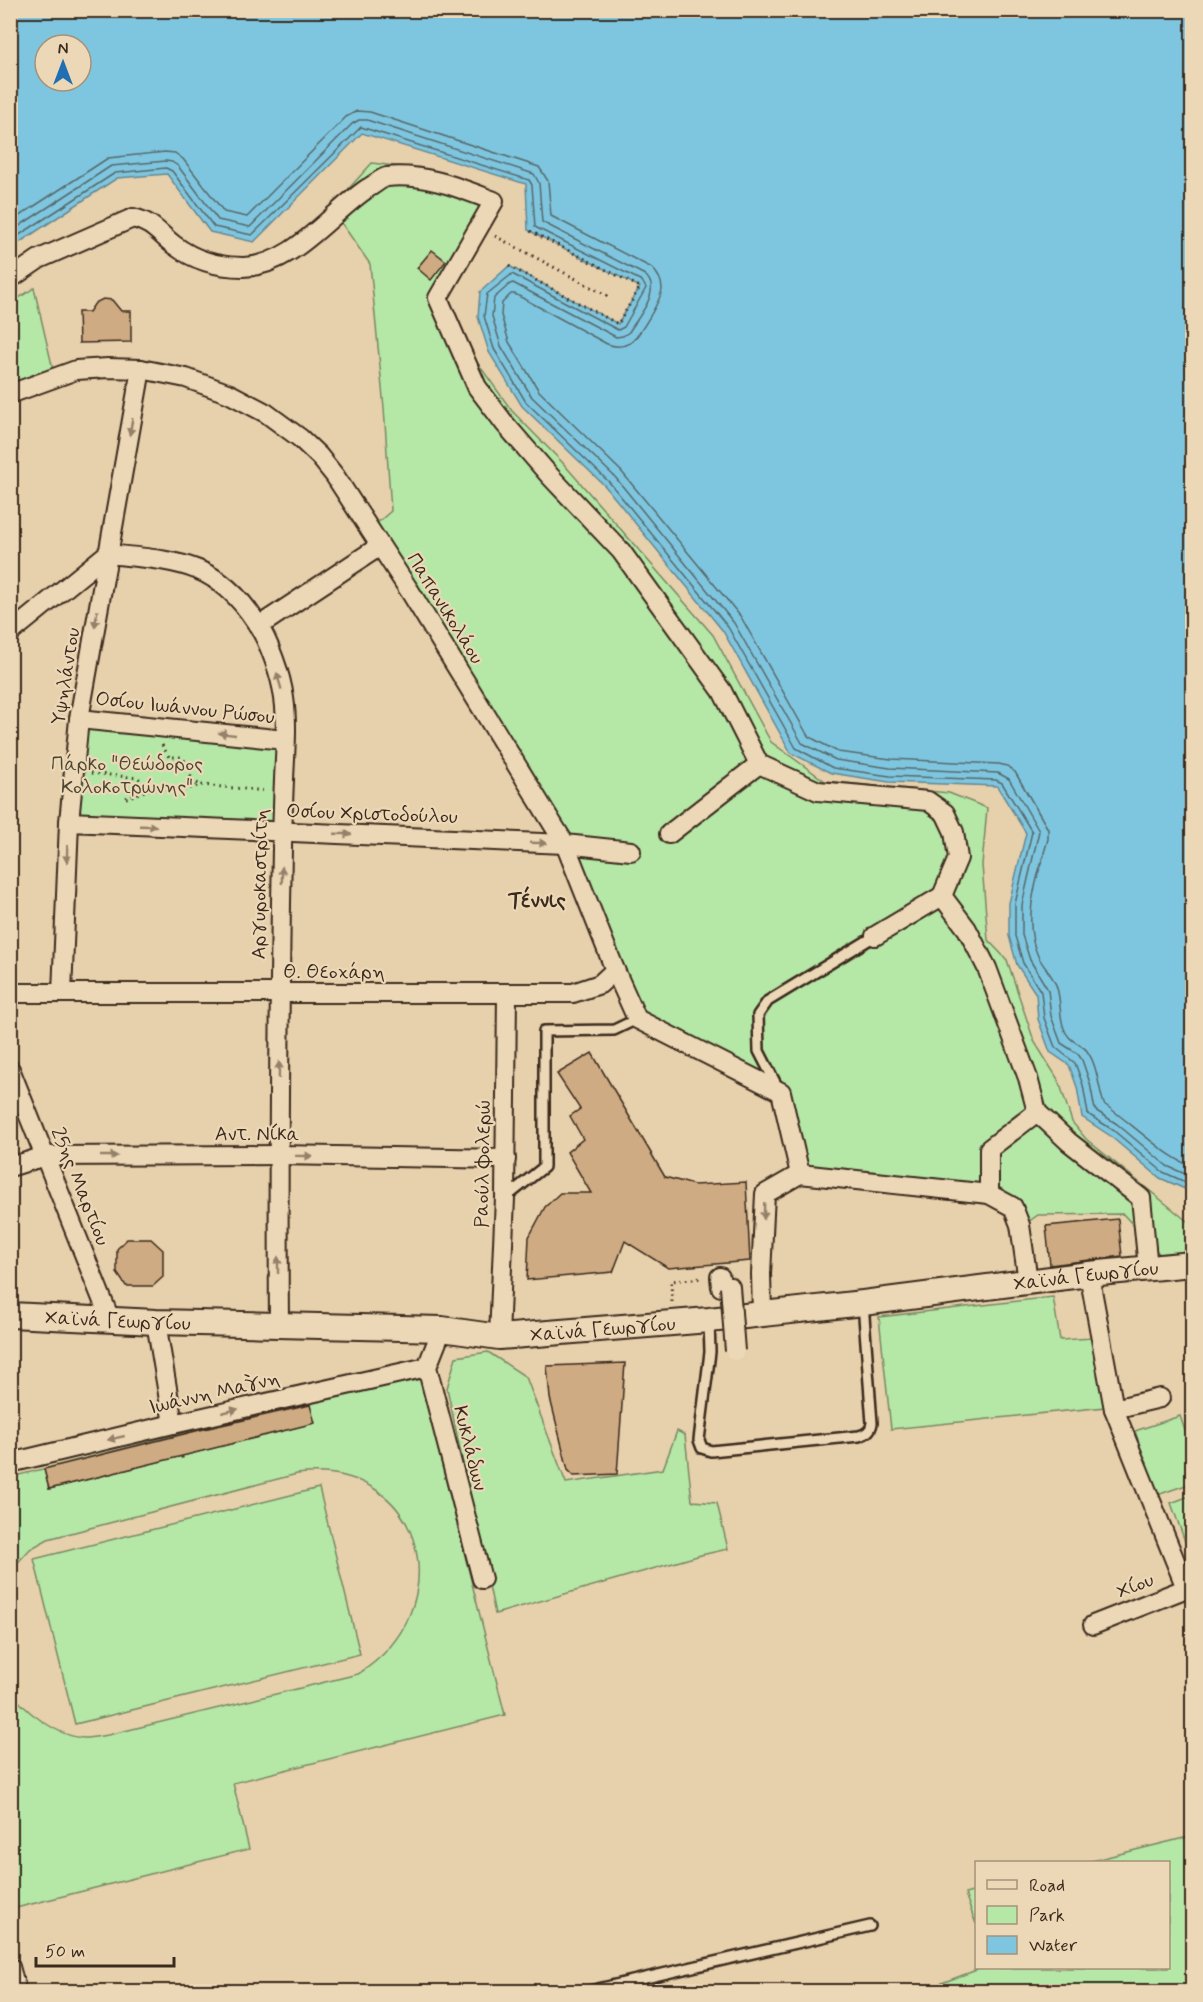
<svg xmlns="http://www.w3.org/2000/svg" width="1203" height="2002" font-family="Mynerve,sans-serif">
  <rect width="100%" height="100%" fill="#e7d0ac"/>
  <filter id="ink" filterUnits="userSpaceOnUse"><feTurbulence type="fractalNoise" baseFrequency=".0167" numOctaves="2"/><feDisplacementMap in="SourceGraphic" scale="12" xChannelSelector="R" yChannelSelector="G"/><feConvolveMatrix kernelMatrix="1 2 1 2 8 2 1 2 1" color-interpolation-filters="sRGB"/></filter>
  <g filter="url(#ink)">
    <g fill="#b5e7a7" stroke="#788862" stroke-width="1.5" fill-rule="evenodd">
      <polygon points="372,163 425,170 503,199 456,282 447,302 466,347 512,411 562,462 713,635 771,742 825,781 949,793 987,808 982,865 988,940 1007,960 1034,1041 1059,1081 1072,1122 1086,1139 1192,1225 1192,1259 1166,1261 1123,1214 1038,1215 1025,1224 1019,1206 803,1169 783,1091 641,1014 567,838 374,526 391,511 384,408 370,264 331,208"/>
      <polygon points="34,288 55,378 10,394 10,304"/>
      <polygon points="79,719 285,740 282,832 69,822"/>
      <polygon points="1053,1297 1060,1340 1093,1338 1105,1407 891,1429 879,1317"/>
      <polygon points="488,1352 526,1377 566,1483 663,1469 677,1431 685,1435 692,1501 717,1503 728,1549 701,1555 495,1614 447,1388 456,1357"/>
      <path d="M419,1373L505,1715L233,1783L249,1849L12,1909L11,1690C22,1711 60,1737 84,1738C92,1738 100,1736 108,1735L358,1674C461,1610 426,1458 297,1474L48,1539L30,1549L11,1570V1477ZM309,1402L314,1423L49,1489L44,1469Z"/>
      <polygon points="1180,1416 1192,1451 1192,1483 1157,1495 1135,1431"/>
      <polygon points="319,1488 360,1654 75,1724 34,1559"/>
      <polygon points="1192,1495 1192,1542 1186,1544 1171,1503"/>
      <polygon points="1192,1836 1192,1991 920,1991 982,1968 1168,1968 1168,1862 1087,1862"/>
      <polygon points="976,1891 976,1924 965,1894"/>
    </g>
    <path fill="#7ec6df" stroke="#638892" stroke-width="1.5" fill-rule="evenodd" d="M11,10L1192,11V1192L1160,1178L1109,1135L1082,1117L1077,1087L1069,1065L1050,1052L1038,1019L1036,994L1017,965L1009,936V903L1026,833L997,786L889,782L831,773L791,753L723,631L605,486L522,406L489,352L478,317L480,292L509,266L618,324L640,287L528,230L526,184L362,133L254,242L210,232L167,174L117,178L11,248ZM45,45H81V81H45Z"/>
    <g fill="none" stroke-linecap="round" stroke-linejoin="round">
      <g stroke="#56686b" stroke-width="1.5">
        <path d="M10,222L108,158L165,152L175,153L183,159L224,212L247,217L346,117L357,111L370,112L539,167L548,181L551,216L652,268C658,274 662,280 662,289C661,300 639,337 630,343C623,347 615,347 607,344L515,294H511L502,303L501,315L509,342L539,391L621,471L741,617L808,736L838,752L891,759L999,764L1007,766L1015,772L1048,829V839C1038,875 1021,920 1038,956C1043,967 1054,976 1057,988C1062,1004 1058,1024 1069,1037C1074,1043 1083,1045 1087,1051C1098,1066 1098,1087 1104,1104C1134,1125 1159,1152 1192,1167"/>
        <path d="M10,232L111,166L166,161L172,162L178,166L218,220L250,227L352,124L359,120H367L534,174L539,183L542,222L645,275C663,290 638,317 629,332L623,336L616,337L513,283L510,284L494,298L492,316L501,346L532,397L615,477L734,623L802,743L836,760L890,768L998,773L1009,779L1039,831L1022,905V935L1030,960L1048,990L1051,1016L1061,1043L1078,1054L1082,1060L1090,1083L1095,1110L1117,1124L1167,1166L1192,1177"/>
        <polyline points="10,241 115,173 166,168 172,171 214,227 252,235 361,127 529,180 532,185 535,227 642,281 646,288 624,327 618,330 512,274 487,294 484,316 494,349 526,402 609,482 728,627 796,748 833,768 890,776 996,780 1002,783 1032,832 1015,904 1015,936 1023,963 1041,992 1044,1018 1055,1047 1075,1063 1083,1085 1088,1114 1113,1130 1163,1172 1192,1185"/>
      </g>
    </g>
    <g fill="#ceab82" stroke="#3b2a1e" stroke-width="1.5">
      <polygon points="432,250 446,261 431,280 417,268"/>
      <polygon points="103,299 112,300 121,311 131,311 131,342 79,343 78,312 89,312 95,303"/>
      <polygon points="592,1053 665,1177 694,1185 746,1182 750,1261 668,1268 625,1241 613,1272 527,1280 529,1237 545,1207 560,1193 591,1193 567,1152 583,1139 570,1116 580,1109 557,1074"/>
      <polygon points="1118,1219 1122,1256 1050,1265 1046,1226"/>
      <polygon points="127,1239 151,1239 163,1250 163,1277 153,1286 126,1286 117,1273 117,1249"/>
      <polygon points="625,1363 617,1474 574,1476 568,1470 550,1398 547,1366"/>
      <polygon points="310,1405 315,1423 49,1489 44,1469 204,1429"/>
    </g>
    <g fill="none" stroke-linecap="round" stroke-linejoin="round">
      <g stroke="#3b2a1e" stroke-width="14">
        <g id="lane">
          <polyline points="778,1088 759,1051 758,1015 768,1001 875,936"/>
          <polyline points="505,1198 544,1167 544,1031 614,1030 637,1019"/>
          <path d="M709,1321L710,1352L699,1440L702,1448L711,1451L859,1436C866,1434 871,1431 872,1423L863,1303"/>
          <polyline points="585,1992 870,1926"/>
        </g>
      </g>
      <g stroke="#3b2a1e" stroke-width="22">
        <g id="street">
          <path d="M10,279L39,259L133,218C154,223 158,233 174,245C194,260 218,267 243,267C293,266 329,214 368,188C374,185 381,178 387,177C424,173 460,188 494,201L438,298L477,387L505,424L550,476L621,551L722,691L759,764L818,791L928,801L945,813L954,832L958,858L942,896L875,936"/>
          <polyline points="10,394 76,370 108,368 141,369 186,378 230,394 266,413 300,438 319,456 335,476 411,593 565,844 615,970 637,1019 781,1092 800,1174"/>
          <polyline points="259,626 380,546"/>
          <path d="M10,633L107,554C174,561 216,560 256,622C269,641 281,675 284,698C288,725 285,753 284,780C282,821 282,861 281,902C279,1043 278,1183 279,1324"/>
          <polyline points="79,719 285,740"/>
          <polyline points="69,822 565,844 631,851"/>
          <polyline points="669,834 759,764"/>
          <polyline points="942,896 967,929 987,968 1028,1078 1037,1112 989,1149 989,1194"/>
          <polyline points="10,993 573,993 600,984 615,970"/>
          <polyline points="62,993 69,822 79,719 141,369"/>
          <polyline points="10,1069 110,1319"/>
          <polyline points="1037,1112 1069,1142 1141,1198 1148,1268"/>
          <polyline points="10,1167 45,1156 278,1155 506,1159"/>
          <polyline points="1089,1274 1114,1409 1186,1588"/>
          <polyline points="720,1277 721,1287 730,1287"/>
          <polyline points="762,1314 761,1274 765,1194 800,1174 989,1194 1013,1207 1020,1225 1028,1281"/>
          <polyline points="156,1322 173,1424"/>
          <polyline points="442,1329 427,1367 482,1579"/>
          <polyline points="499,1337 505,1198 507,993"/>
          <polyline points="1114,1409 1160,1398"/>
          <polyline points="10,1463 173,1424 427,1367"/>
          <polyline points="1093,1625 1192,1586"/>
          <polyline points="10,1967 17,1992"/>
        </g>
      </g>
      <g stroke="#3b2a1e" stroke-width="28">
        <g id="secondary">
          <path id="s1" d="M10,1315L156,1322L442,1329L499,1337L709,1320L863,1303L1089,1274L1192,1264"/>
        </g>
      </g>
      <g stroke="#3b2a1e" stroke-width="3" stroke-dasharray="1.5 4.5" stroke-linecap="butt">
        <polyline points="495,236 610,297"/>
        <polyline points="509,266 618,324 640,287 528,230"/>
        <polyline points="162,745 169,757 181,757 190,766 191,781 199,784"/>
        <polyline points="91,773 138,778 151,789"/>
        <polyline points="126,798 151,789 180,791 201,785 267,791"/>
        <polyline points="672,1302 671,1281 703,1278"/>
        <polyline points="182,1457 183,1463"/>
      </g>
      <use href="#lane" stroke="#ecd8b6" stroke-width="9"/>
      <use href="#street" stroke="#ecd8b6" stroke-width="18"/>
      <use href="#secondary" stroke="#ecd8b6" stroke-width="24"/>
      <g stroke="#3b2a1e" stroke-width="22" stroke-linecap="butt">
        <polyline id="street-bridge" points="730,1287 735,1351"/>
      </g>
      <use href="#street-bridge" stroke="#ecd8b6" stroke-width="18"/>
    </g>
    <defs><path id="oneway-solid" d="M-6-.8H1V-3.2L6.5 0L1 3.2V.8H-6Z" transform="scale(1.5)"/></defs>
    <g fill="#94816a">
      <use href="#oneway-solid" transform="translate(131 427) rotate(100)"/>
      <use href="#oneway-solid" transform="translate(96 619) rotate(100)"/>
      <use href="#oneway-solid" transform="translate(279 681) rotate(-106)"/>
      <use href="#oneway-solid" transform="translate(227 734) rotate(-174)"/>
      <use href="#oneway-solid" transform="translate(148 826) rotate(2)"/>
      <use href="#oneway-solid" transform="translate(343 834) rotate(2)"/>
      <use href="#oneway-solid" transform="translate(538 843) rotate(2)"/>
      <use href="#oneway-solid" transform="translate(67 854) rotate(92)"/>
      <use href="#oneway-solid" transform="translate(282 875) rotate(-89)"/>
      <use href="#oneway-solid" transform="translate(279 1070) rotate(-89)"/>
      <use href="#oneway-solid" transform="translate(109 1156)"/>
      <use href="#oneway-solid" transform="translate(304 1156) rotate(1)"/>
      <use href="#oneway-solid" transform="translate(764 1211) rotate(92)"/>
      <use href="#oneway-solid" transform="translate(278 1265) rotate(-90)"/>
      <use href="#oneway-solid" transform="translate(230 1411) rotate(-13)"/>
      <use href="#oneway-solid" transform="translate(116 1438) rotate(167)"/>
    </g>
  </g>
  <g text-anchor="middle" stroke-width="4.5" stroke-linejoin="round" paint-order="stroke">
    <g font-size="20" fill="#3b2a1e" stroke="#ecd8b6">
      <text transform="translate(446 608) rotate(58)" y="7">Παπανικολάου</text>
      <text transform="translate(65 676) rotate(-81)" y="7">Υψηλάντου</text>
      <text transform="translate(185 707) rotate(6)" y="7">Οσίου Ιωάννου Ρώσου</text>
      <text transform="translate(372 813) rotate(2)" y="7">Οσίου Χριστοδούλου</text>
      <text transform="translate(259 884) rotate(-89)" y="7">Αργυροκαστρίτη</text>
      <text x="334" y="978">Θ. Θεοχάρη</text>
      <text x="257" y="1140">Αντ. Νίκα</text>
      <text transform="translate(482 1164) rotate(-89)" y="7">Ραούλ Φολερώ</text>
      <text transform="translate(81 1186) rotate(68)" y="7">25ης Μαρτίου</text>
      <text dy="7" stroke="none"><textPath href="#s1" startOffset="1080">Χαϊνά Γεωργίου</textPath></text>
      <text dy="7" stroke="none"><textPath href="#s1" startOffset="108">Χαϊνά Γεωργίου</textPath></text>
      <text dy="7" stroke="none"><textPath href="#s1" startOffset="594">Χαϊνά Γεωργίου</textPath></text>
      <text transform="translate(214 1392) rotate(-13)" y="7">Ιωάννη Μὰγνη</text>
      <text transform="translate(471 1448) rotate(76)" y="7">Κυκλάδων</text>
      <text transform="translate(1135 1585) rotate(-22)" y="7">Χίου</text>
    </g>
    <g font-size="20" fill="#4d4633" stroke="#ecd8b6">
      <text x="127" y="770">Πάρκο "Θεώδορος<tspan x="127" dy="23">Κολοκοτρώνης"</tspan></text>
    </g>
    <g font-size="21" font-weight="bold" fill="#3b2a1e" stroke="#ecd8b6">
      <text x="537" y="907">Τέννις</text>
    </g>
  </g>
  <rect width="1203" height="2002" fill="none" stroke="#ecd8b6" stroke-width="36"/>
  <rect x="18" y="18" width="1167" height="1966" fill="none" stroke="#3b2a1e" stroke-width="2" filter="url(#ink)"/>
  <rect x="975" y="1861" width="195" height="108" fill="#ecd8b6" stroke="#a59279" stroke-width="1.5"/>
  <rect x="987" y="1880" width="30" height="9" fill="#ecd8b6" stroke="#a59279" stroke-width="1.5"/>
  <text x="1029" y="1891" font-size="18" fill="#3b2a1e">Road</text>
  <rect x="987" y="1906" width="30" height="18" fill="#b5e7a7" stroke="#a59279" stroke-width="1.5"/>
  <text x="1029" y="1921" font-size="18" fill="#3b2a1e">Park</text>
  <rect x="987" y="1936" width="30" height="18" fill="#7ec6df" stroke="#a59279" stroke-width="1.5"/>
  <text x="1029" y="1951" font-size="18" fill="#3b2a1e">Water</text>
  <g transform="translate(63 63)"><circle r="28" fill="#ecd8b6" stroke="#a59279" stroke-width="1.5"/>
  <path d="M0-4.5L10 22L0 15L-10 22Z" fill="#1f6fb2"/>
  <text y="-9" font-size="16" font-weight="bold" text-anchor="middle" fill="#3b2a1e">N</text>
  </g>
  <path d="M36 1957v9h138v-9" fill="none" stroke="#3b2a1e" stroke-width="3"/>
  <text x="45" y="1957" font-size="18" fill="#3b2a1e" stroke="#ecd8b6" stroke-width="4.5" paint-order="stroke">50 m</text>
</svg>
